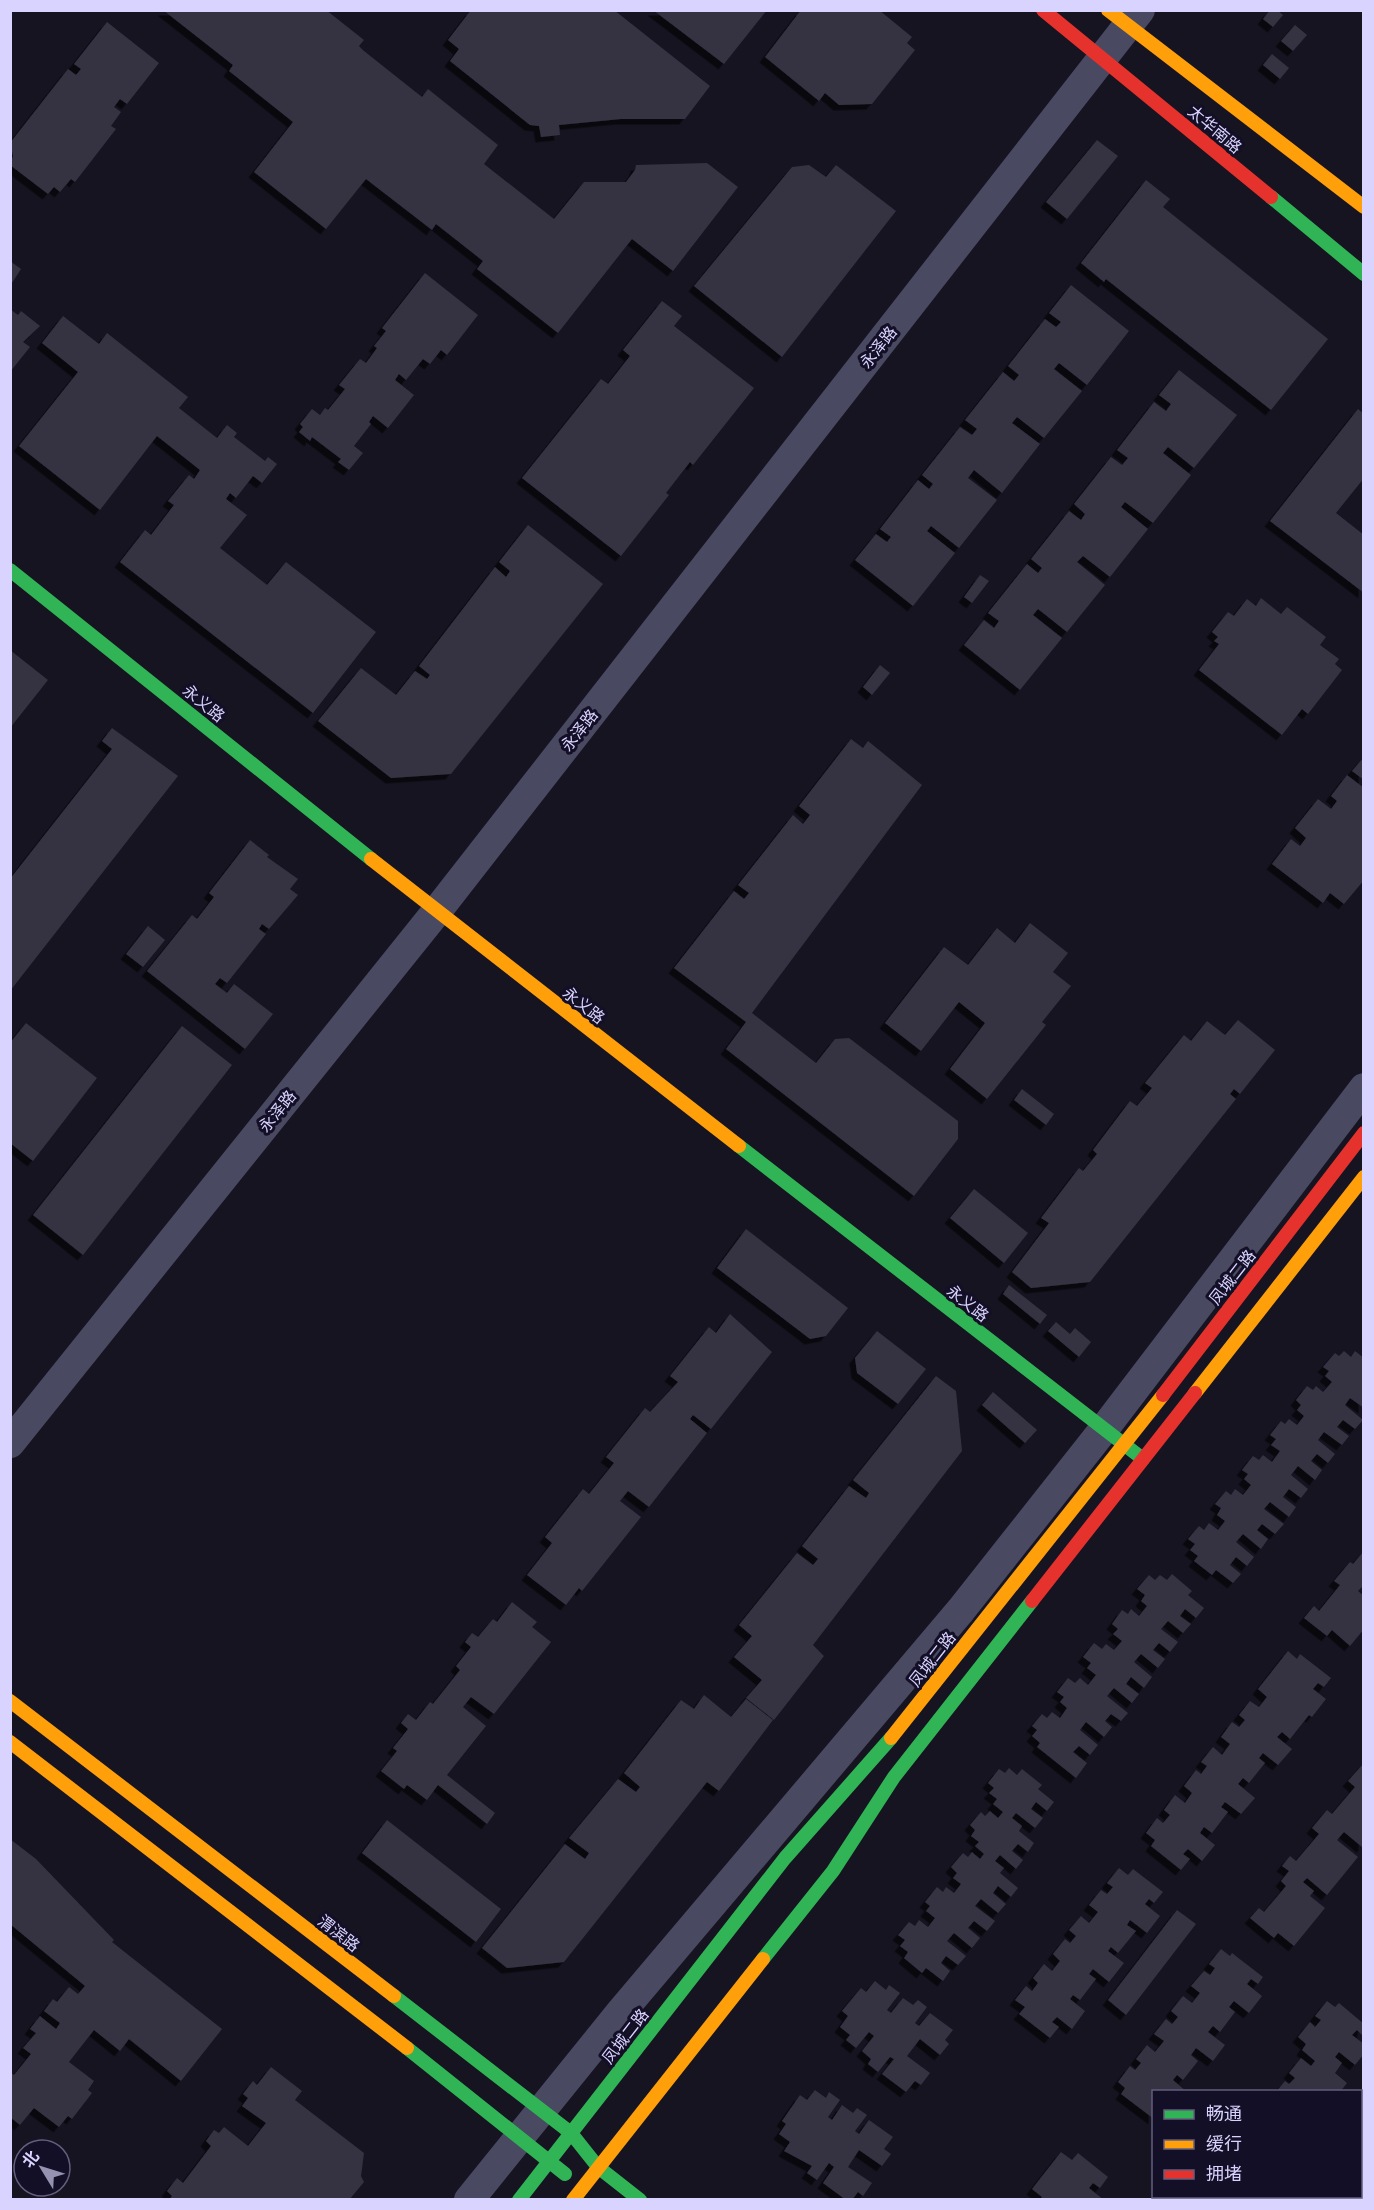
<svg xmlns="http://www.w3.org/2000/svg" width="1374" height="2210" font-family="Raleway,'Noto Sans SC',sans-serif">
  <defs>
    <filter id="shadow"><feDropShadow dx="-5.5" dy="5.5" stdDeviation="0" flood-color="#0009"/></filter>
  </defs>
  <rect width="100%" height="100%" fill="#161421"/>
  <g fill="#343243" filter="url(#shadow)">
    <polygon points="163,10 326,10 364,40 359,46 364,51 422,97 428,89 498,145 484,164 554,219 584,182 626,182 635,170 636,165 707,163 738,187 673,271 632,239 558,333 477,269 483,261 436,224 432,230 366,179 326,229 254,172 293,122 229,71 233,65"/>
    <polygon points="471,10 614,10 710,86 685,119 621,119 559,125 560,135 541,137 539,126 530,125 450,61 459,49 448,40"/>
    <polygon points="653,10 767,10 724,64"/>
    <polygon points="801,10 879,10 912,37 907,43 915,50 872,104 839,105 825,93 819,101 765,57"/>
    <polygon points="1270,10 1277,10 1283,15 1273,27 1263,19"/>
    <polygon points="107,22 159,63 127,104 120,99 114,107 121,112 111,126 116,129 75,182 71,179 60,192 54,187 48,194 10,165 13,156 10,143 68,69 76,75 81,69 74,64"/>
    <polygon points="1295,25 1307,35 1293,51 1281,41"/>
    <polygon points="1272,54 1289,68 1280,79 1263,65"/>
    <polygon points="1097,140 1118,156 1067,219 1046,202"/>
    <polygon points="809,165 826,177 836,165 896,211 782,357 694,286 792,167"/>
    <polygon points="1146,180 1170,199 1163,207 1328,339 1271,410 1106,279 1104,282 1081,263"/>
    <polygon points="10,261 21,269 10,286"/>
    <polygon points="425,273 478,315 447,355 441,350 430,364 423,359 406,380 399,374 395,380 414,395 388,428 373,416 369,422 371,424 354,446 363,453 349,470 338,462 341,459 312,437 310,441 299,432 303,427 300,424 312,409 320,415 325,408 328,410 345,389 339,385 360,359 366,363 377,348 374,346 386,331 382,328"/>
    <polygon points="1071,285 1129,331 1087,385 1059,363 1054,369 1082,391 1044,438 1017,417 1012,423 1040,444 1002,493 974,470 968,478 997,500 959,548 931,526 927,531 955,553 913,606 855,560 876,534 887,542 891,537 880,529 918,480 929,489 933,484 922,475 960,427 972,435 977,429 965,420 1003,372 1014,381 1019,375 1008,366 1045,319 1056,327 1061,322 1049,313"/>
    <polygon points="662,301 682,316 674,326 754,388 693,465 690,462 666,493 669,495 621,556 522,478 601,379 608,384 630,356 623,350"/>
    <polygon points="10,309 18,315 21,311 40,326 23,342 30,347 10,372"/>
    <polygon points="63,316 99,344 107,333 188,397 179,408 217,438 227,425 237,433 234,437 265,461 268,457 277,464 262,483 253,476 236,498 230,493 226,499 247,515 220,548 267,585 286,562 376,632 313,713 120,562 145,530 151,535 174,505 168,501 189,475 194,479 200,470 157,436 100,510 19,446 78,372 42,343"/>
    <polygon points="1179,370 1237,415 1194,468 1168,447 1163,453 1191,475 1153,523 1125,502 1121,507 1148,529 1110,577 1083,556 1077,562 1105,585 1067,632 1038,609 1033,615 1062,638 1020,690 964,645 984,620 994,628 999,621 988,613 1027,564 1038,573 1042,568 1031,559 1069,511 1081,520 1085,514 1074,504 1111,457 1122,465 1128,458 1117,450 1154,402 1166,411 1171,404 1159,395"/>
    <polygon points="1358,409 1364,414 1364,478 1336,513 1364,535 1364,593 1270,521"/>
    <polygon points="528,525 603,584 451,774 391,778 318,721 361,668 396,695 415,671 427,679 430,675 419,666 495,567 506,577 510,571 499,562"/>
    <polygon points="980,575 989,581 972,603 964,597"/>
    <polygon points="1261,598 1281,614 1287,607 1326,637 1320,645 1339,659 1335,664 1342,670 1308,714 1302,709 1282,735 1199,670 1219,644 1214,641 1218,637 1212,632 1228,612 1234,616 1247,599 1256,606"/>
    <polygon points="10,650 48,680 10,728"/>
    <polygon points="880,665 890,673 872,695 863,687"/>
    <polygon points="112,728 178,776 10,991 10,879 112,749 102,741"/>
    <polygon points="851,739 863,748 868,741 922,785 752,1013 816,1063 835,1039 849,1038 958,1121 958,1139 914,1196 726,1049 746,1022 674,968 734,891 744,899 749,893 738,885 793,815 803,824 810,815 799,806"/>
    <polygon points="1364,757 1364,780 1352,771"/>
    <polygon points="1347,775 1364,788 1364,880 1344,904 1330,893 1323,903 1272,864 1291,839 1300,846 1306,838 1295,828 1318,799 1331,809 1337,801 1331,796"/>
    <polygon points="250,840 269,855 267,857 298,879 290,889 298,895 269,929 262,924 259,929 266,934 227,983 220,978 215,984 227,993 234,984 273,1014 245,1049 147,971 192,915 197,919 214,897 209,893"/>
    <polygon points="1030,923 1068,953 1053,972 1071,986 1042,1022 1046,1025 987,1099 950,1069 985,1023 959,1002 921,1051 885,1023 944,947 968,965 997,928 1015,943"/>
    <polygon points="148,926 165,940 143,967 126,954"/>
    <polygon points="1238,1020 1275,1050 1240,1094 1234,1089 1230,1094 1236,1099 1090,1282 1031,1288 1012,1272 1049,1223 1041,1218 1079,1168 1083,1171 1097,1154 1093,1150 1130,1101 1137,1106 1152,1088 1145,1083 1184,1035 1191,1041 1207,1021 1225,1035"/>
    <polygon points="26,1023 97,1078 33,1161 10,1143 10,1043"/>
    <polygon points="182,1026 232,1065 83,1255 33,1215"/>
    <polygon points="1022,1089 1054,1114 1046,1125 1014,1100"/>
    <polygon points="974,1189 1028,1233 1004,1263 950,1218"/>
    <polygon points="746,1229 848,1308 826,1336 810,1339 717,1268"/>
    <polygon points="1009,1285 1047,1315 1040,1324 1003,1294"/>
    <polygon points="730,1314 772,1352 711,1429 693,1415 690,1419 707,1433 649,1507 628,1491 620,1501 641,1517 582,1591 579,1588 566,1605 527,1575 552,1543 545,1537 583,1489 589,1494 614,1463 606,1457 645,1408 650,1412 678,1382 670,1376 709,1327 716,1333"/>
    <polygon points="1056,1322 1070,1334 1075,1328 1091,1342 1079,1357 1048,1331"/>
    <polygon points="877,1331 926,1369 898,1404 857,1373 855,1358"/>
    <polygon points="1344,1351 1351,1357 1355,1351 1364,1358 1364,1408 1350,1398 1345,1405 1363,1420 1355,1429 1343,1420 1337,1427 1349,1436 1342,1445 1324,1432 1318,1440 1335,1454 1328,1463 1317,1454 1311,1461 1322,1470 1315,1480 1298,1466 1291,1475 1308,1489 1301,1498 1289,1489 1283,1497 1296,1507 1289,1517 1270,1502 1264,1509 1284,1524 1275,1534 1262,1524 1257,1530 1268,1539 1261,1549 1243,1534 1236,1542 1254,1557 1247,1566 1236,1557 1230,1565 1241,1574 1233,1583 1216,1570 1212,1575 1194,1561 1198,1556 1190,1550 1195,1544 1188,1539 1199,1526 1204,1530 1209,1523 1218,1530 1225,1521 1217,1515 1221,1508 1215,1504 1226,1491 1231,1495 1235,1489 1243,1495 1251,1485 1244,1479 1248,1474 1242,1470 1253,1456 1259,1460 1263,1455 1272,1462 1280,1451 1271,1445 1276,1439 1270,1435 1281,1421 1285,1424 1289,1419 1297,1425 1304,1416 1297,1410 1301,1405 1296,1400 1307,1386 1313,1390 1316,1386 1323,1392 1332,1382 1325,1376 1329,1371 1323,1367 1335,1353 1339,1356"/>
    <polygon points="936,1376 956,1391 962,1451 813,1645 824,1656 774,1720 746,1698 762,1680 734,1657 752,1636 739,1625 797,1553 813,1565 818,1559 802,1546 849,1486 866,1498 869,1493 853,1480"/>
    <polygon points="993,1392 1037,1430 1025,1443 982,1405"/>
    <polygon points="1364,1551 1364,1585 1358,1591 1364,1596 1364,1629 1350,1646 1332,1630 1327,1636 1304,1618 1314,1606 1319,1611 1340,1585 1334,1581 1350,1562 1353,1564"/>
    <polygon points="1172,1574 1192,1591 1188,1595 1204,1608 1196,1618 1185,1609 1180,1616 1191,1624 1183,1633 1168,1621 1161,1629 1178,1642 1170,1652 1159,1643 1153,1650 1165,1659 1158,1668 1141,1654 1134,1662 1152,1677 1144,1688 1131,1677 1126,1684 1139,1694 1132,1703 1114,1688 1107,1696 1128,1713 1121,1721 1111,1714 1105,1721 1112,1727 1104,1737 1086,1722 1080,1730 1098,1745 1090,1755 1079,1746 1073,1752 1087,1763 1076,1778 1037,1747 1040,1743 1032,1736 1037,1730 1032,1726 1042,1714 1047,1718 1052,1712 1060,1718 1067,1708 1060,1702 1064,1697 1057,1692 1068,1678 1075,1683 1080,1678 1088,1685 1096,1675 1087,1668 1091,1663 1083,1657 1094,1643 1102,1649 1106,1644 1114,1650 1122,1641 1113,1634 1118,1629 1112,1624 1122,1610 1128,1614 1131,1609 1139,1616 1147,1606 1141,1601 1145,1595 1137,1589 1149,1575 1155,1580 1160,1575 1167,1580"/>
    <polygon points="512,1602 537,1622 532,1627 551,1642 494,1714 471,1697 463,1707 486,1726 447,1775 495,1813 487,1824 438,1785 427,1800 407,1785 404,1789 381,1771 397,1751 393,1748 408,1729 401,1723 408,1714 416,1720 430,1702 433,1704 460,1670 456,1666 471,1647 465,1642 472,1633 478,1637 493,1619 497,1622"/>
    <polygon points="1288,1651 1297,1659 1300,1654 1331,1678 1324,1687 1318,1683 1313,1689 1326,1699 1312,1717 1309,1715 1290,1739 1282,1732 1277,1737 1292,1749 1278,1765 1263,1753 1259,1758 1265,1763 1249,1783 1243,1778 1238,1784 1255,1798 1241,1814 1225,1802 1221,1807 1228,1812 1212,1833 1204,1827 1200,1833 1215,1845 1202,1861 1188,1849 1183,1854 1190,1859 1181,1870 1151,1846 1155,1840 1146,1833 1157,1818 1163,1823 1170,1815 1164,1810 1175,1795 1185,1803 1192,1793 1184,1786 1196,1770 1201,1774 1207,1766 1201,1762 1213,1747 1222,1755 1230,1744 1221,1737 1232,1722 1239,1727 1245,1720 1239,1715 1250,1701 1259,1707 1267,1697 1258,1689"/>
    <polygon points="704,1695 731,1717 746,1699 773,1720 719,1791 707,1782 564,1962 507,1968 482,1948 565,1844 585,1859 589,1853 569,1838 618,1779 636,1792 640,1787 624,1773 681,1700 694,1709"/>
    <polygon points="1364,1763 1364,1845 1362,1847 1344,1832 1337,1840 1358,1857 1327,1895 1307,1878 1303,1882 1314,1891 1310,1896 1325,1908 1294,1946 1278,1933 1274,1938 1250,1918 1259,1908 1264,1912 1286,1886 1281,1881 1289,1871 1282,1866 1290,1856 1296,1861 1319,1834 1312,1828 1327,1810 1332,1814 1355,1787 1348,1781"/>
    <polygon points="1009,1768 1017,1775 1022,1769 1042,1785 1038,1789 1054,1802 1047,1811 1036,1802 1031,1809 1043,1818 1035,1828 1016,1813 1012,1818 1022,1826 1019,1831 1034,1843 1028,1852 1018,1844 1012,1851 1023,1860 1016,1869 1000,1855 995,1861 1004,1868 1000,1873 1018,1888 1011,1897 998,1886 993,1893 1006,1904 998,1913 981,1899 975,1906 995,1921 987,1931 974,1921 968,1928 980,1938 972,1948 954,1933 947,1941 966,1956 958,1965 946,1956 941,1963 950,1971 943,1981 926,1968 922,1973 904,1958 908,1952 900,1946 905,1940 898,1935 909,1922 915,1926 919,1920 928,1927 935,1918 926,1911 930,1906 925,1902 937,1887 943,1892 946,1887 954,1893 961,1884 953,1878 957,1873 951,1867 963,1853 968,1857 972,1852 980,1859 984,1854 975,1846 979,1842 971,1836 975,1830 970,1825 981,1812 985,1816 990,1811 998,1818 1003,1812 993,1804 997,1799 989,1793 994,1788 988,1783 999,1769 1005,1773"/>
    <polygon points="387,1820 501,1909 476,1942 362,1853"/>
    <polygon points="10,1839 36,1859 114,1940 112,1942 222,2029 181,2081 129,2039 120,2051 94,2030 69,2062 94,2081 88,2090 92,2093 72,2119 68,2116 59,2127 34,2108 20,2125 10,2117 10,2072 14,2075 31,2054 23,2048 36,2033 30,2029 40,2016 56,2029 60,2023 44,2011 53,1999 57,2002 69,1987 78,1994 85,1986 10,1924"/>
    <polygon points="1119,1868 1128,1875 1133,1869 1163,1892 1154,1903 1149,1899 1145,1904 1160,1916 1147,1933 1130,1920 1127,1925 1136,1931 1118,1953 1111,1947 1108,1951 1124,1963 1109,1982 1093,1969 1089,1974 1096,1979 1080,2000 1073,1995 1070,1999 1085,2011 1072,2029 1057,2017 1052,2022 1059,2027 1050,2038 1019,2014 1025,2007 1015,2000 1026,1986 1032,1991 1038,1983 1033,1978 1044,1964 1052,1971 1060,1961 1053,1954 1065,1939 1070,1943 1076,1936 1069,1930 1081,1916 1089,1923 1098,1912 1089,1905 1101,1890 1107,1894 1113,1887 1107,1883"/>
    <polygon points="1177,1910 1196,1924 1126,2015 1108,2000"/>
    <polygon points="1221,1949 1230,1956 1232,1953 1263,1977 1258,1984 1251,1979 1247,1984 1262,1996 1249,2013 1234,2001 1229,2007 1235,2012 1220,2032 1213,2026 1208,2032 1225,2045 1213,2061 1196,2048 1191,2055 1198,2061 1183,2080 1177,2075 1173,2080 1187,2092 1154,2092 1154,2119 1121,2094 1125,2088 1118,2082 1130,2066 1135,2070 1141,2063 1136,2059 1147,2045 1155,2052 1164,2041 1154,2034 1166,2019 1172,2024 1178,2017 1171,2011 1183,1996 1192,2003 1200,1993 1191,1986 1204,1971 1210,1975 1215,1968 1209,1964"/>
    <polygon points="875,1981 886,1990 889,1985 900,1993 887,2010 891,2013 903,1998 913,2005 918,2000 927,2007 915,2023 919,2026 930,2013 953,2030 945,2040 949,2044 940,2055 920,2039 907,2056 930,2073 921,2085 915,2081 906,2092 882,2074 894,2059 890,2057 878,2072 868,2064 871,2059 862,2051 874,2036 869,2032 856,2048 846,2040 850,2035 840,2027 848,2016 842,2011 861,1988 866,1992"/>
    <polygon points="1327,2001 1335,2007 1339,2003 1364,2024 1362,2035 1357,2030 1352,2035 1364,2044 1364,2054 1355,2065 1339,2052 1335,2057 1342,2063 1335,2073 1347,2083 1340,2092 1276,2092 1285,2081 1289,2084 1295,2078 1289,2073 1301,2058 1311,2066 1315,2061 1302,2050 1306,2044 1298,2037 1310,2022 1315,2027 1321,2020 1315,2016"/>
    <polygon points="271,2067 302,2091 295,2100 364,2153 361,2176 364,2182 349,2200 169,2200 172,2196 167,2191 177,2178 183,2183 211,2146 206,2141 214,2130 219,2133 224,2127 248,2146 266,2123 242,2106 248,2098 243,2094 253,2081 257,2085"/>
    <polygon points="815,2090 826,2098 829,2092 840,2100 828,2117 832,2120 842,2105 853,2113 857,2108 867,2115 855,2131 859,2134 869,2120 893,2137 884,2149 891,2154 882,2166 859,2150 848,2167 872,2183 863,2196 858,2192 852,2200 846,2200 823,2183 834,2167 829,2163 817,2180 807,2173 812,2166 784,2151 790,2142 779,2134 786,2124 782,2121 800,2095 807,2100"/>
    <polygon points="1061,2152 1072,2160 1078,2153 1108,2177 1100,2188 1093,2183 1089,2188 1104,2200 1040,2200 1042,2197 1032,2189"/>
    <polygon points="1204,2196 1262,2196 1265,2200 1207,2200"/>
  </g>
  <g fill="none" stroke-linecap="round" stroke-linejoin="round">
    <g stroke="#4a4962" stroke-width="30">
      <polyline points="10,1443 437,911 1140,10"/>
      <polyline points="469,2200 620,2013 961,1610 1104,1429 1364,1088"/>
    </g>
    <g stroke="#30b455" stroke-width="14">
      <polyline points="1271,197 1364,274"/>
      <polyline points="10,570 371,859"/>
      <polyline points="739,1146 1143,1459"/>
      <polyline points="763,1959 833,1871 894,1777 1032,1601"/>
      <polyline points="394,1996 571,2133 598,2167 640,2200"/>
      <polyline points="407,2048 565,2174"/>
      <polyline points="519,2200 785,1858 891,1738"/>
    </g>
    <g stroke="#ff9f0a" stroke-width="14">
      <polyline points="1108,10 1364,207"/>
      <polyline points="371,859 739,1146"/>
      <polyline points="1195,1393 1364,1177"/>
      <polyline points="10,1701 394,1996"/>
      <polyline points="891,1738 1163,1395"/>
      <polyline points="10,1742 407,2048"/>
      <polyline points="573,2200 763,1959"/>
    </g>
    <g stroke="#e5322d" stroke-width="14">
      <polyline points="1043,10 1271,197"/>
      <polyline points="1163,1395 1364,1133"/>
      <polyline points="1032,1601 1195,1393"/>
    </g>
  </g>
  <g text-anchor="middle" stroke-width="6" stroke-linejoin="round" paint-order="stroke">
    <g font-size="16" fill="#d9d4ff" stroke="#130f26">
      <text transform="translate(1215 129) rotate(40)" y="6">太华南路</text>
      <text transform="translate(878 347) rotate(-52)" y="6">永泽路</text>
      <text transform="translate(204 703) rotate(39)" y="6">永义路</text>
      <text transform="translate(579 730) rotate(-52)" y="6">永泽路</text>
      <text transform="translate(584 1005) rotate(38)" y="6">永义路</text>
      <text transform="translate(277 1111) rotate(-51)" y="6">永泽路</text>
      <text transform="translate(1232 1277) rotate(-52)" y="6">凤城二路</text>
      <text transform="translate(968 1303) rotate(38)" y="6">永义路</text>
      <text transform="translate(932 1659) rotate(-52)" y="6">凤城二路</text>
      <text transform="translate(339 1933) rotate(38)" y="6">渭滨路</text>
      <text transform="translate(625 2036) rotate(-52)" y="6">凤城二路</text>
    </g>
  </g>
  <rect width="1374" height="2210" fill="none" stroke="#d9d4ff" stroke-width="24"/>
  <rect x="1152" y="2090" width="210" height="108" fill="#130f26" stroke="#625e7d" stroke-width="1.5"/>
  <rect x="1164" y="2110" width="30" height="9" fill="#30b455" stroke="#625e7d" stroke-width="1.5"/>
  <text x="1206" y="2120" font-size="18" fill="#d9d4ff">畅通</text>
  <rect x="1164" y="2140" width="30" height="9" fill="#ff9f0a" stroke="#625e7d" stroke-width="1.5"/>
  <text x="1206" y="2150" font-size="18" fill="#d9d4ff">缓行</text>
  <rect x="1164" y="2170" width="30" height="9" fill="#e5322d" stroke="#625e7d" stroke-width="1.5"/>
  <text x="1206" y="2180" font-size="18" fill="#d9d4ff">拥堵</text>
  <g transform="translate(42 2168) rotate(308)"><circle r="28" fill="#130f26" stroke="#625e7d" stroke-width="1.5"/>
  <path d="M0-4.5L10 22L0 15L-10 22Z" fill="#9591b1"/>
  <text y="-9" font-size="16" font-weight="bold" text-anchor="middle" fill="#d9d4ff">北</text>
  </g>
</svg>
